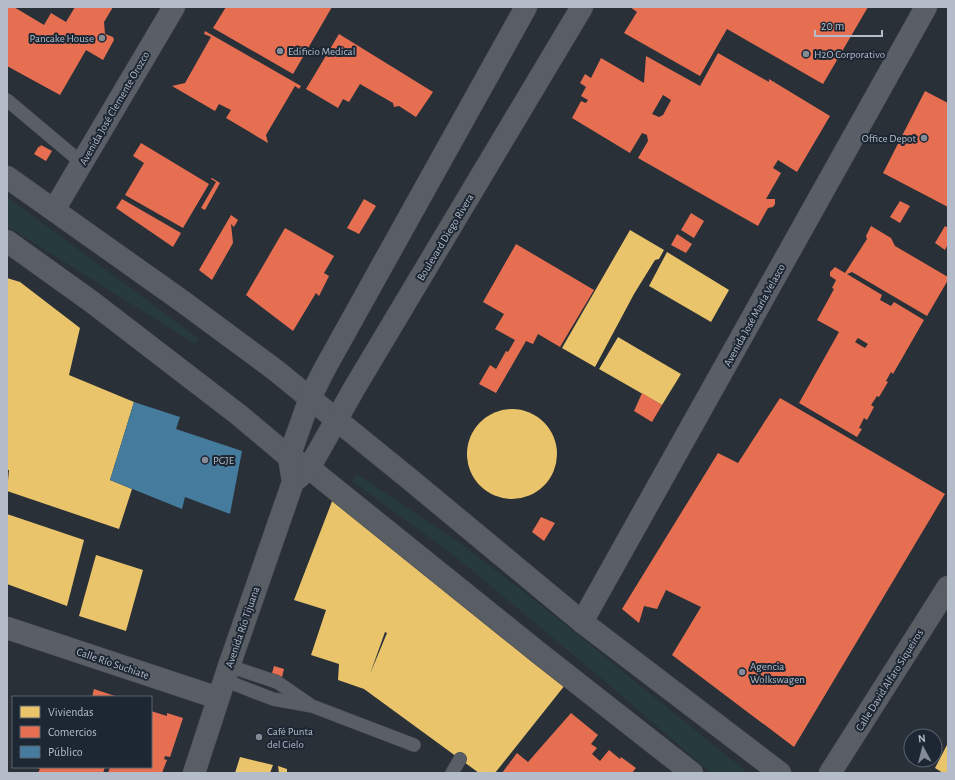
<svg xmlns="http://www.w3.org/2000/svg" width="955" height="780" font-family="'Alegreya Sans',sans-serif">
  <rect width="100%" height="100%" fill="#2a3038"/>
  <g fill="#273a3e">
    <polygon points="7,197 198,338 195,344 7,226"/>
    <polygon points="357,474 464,546 542,606 748,773 711,773 606,682 456,557 352,481"/>
  </g>
  <g fill="#e9c46a" fill-rule="evenodd">
    <polygon points="630,230 664,250 659,259 655,260 634,294 595,367 562,348"/>
    <polygon points="667,252 729,290 711,322 649,286"/>
    <polygon points="7,278 20,282 80,328 69,375 134,402 110,480 132,489 119,529 7,491 9,470 7,470"/>
    <polygon points="618,337 681,374 662,405 599,369"/>
    <circle cx="512" cy="454" r="45"/>
    <path d="M336,491L569,680L495,773H479L364,689L338,680L339,664L311,655L326,610L294,600ZM385,632L387,633L370,674Z"/>
    <polygon points="7,514 84,540 67,606 7,584"/>
    <polygon points="96,555 143,570 126,631 79,616"/>
    <polygon points="948,743 948,773 943,773 935,768"/>
    <polygon points="240,757 273,765 270,773 235,773"/>
    <polygon points="278,766 287,769 287,773 279,773"/>
  </g>
  <g fill="#e76f51" fill-rule="evenodd">
    <polygon points="7,7 14,7 44,25 51,13 66,22 75,7 113,7 104,22 105,34 113,37 114,40 103,60 86,50 60,95 7,66"/>
    <polygon points="226,7 332,7 293,74 213,28"/>
    <polygon points="630,7 868,7 823,84 727,29 700,76 624,33 637,12"/>
    <polygon points="205,31 301,86 299,89 295,86 266,135 268,143 226,118 231,110 219,104 215,111 172,86 185,83 211,37 204,34"/>
    <polygon points="339,34 433,92 416,117 399,106 394,107 393,103 360,84 349,102 343,99 338,108 306,89"/>
    <path d="M718,53L769,82V79L830,116L797,172L778,160L773,168L781,173L766,199H775V204L773,207L768,208L758,226L638,158L648,141L647,135L642,133L630,153L572,118L581,101L586,103L588,100L581,96L586,87L580,83L585,74L591,78L601,58L644,83L646,56L700,86ZM663,95L671,100L663,115L659,117L652,114Z"/>
    <polygon points="925,91 948,103 948,207 883,173"/>
    <polygon points="141,143 209,184 183,228 125,195 144,163 133,156"/>
    <polygon points="41,145 52,151 46,161 34,154 39,146 40,147"/>
    <polygon points="212,178 220,183 205,210 201,208 216,182 211,179"/>
    <polygon points="122,199 181,233 173,247 116,208"/>
    <polygon points="364,199 376,206 359,234 347,228"/>
    <polygon points="900,201 910,206 900,223 890,217"/>
    <polygon points="691,213 704,221 694,238 681,230"/>
    <polygon points="231,215 238,220 234,227 231,224 233,243 212,280 199,270"/>
    <path d="M871,226L891,238L895,246L948,277V280L927,316L852,272L847,274L882,295L880,300L891,306L894,302L924,320L897,367L893,374L891,372L886,381L888,382L879,397L877,396L871,405L874,407L867,420L864,418L859,428L862,429L857,437L799,403L839,332L817,320L834,289L832,288L836,280L830,276V272L835,267L845,273L867,239L866,236ZM858,338L868,344L865,348L855,342Z"/>
    <polygon points="945,226 948,228 948,244 945,250 935,243"/>
    <polygon points="285,228 334,256 324,273 329,276 319,296 316,293 293,331 246,295"/>
    <polygon points="677,234 692,244 686,253 671,245"/>
    <polygon points="516,244 594,290 560,347 538,334 533,344 526,341 496,393 479,384 490,365 496,369 506,351 508,352 515,340 495,329 504,314 483,302"/>
    <polygon points="642,393 662,405 652,422 634,411"/>
    <polygon points="780,398 945,494 794,747 672,655 701,607 666,590 657,609 644,606 639,623 622,609 718,453 738,463"/>
    <polygon points="541,517 555,523 544,541 532,532"/>
    <polygon points="274,666 284,669 282,677 271,677"/>
    <polygon points="94,689 118,697 92,697"/>
    <polygon points="151,711 167,716 167,713 183,718 170,757 165,756 164,759 167,760 162,773 108,773 110,767 151,767"/>
    <polygon points="571,713 598,735 591,744 597,748 592,754 600,761 609,750 620,759 621,757 636,768 632,773 502,773 517,753 528,762"/>
    <polygon points="34,767 105,767 103,773 38,773 40,769"/>
  </g>
  <polygon fill="#457b9d" points="134,402 180,417 176,429 242,451 230,514 185,497 182,509 110,480"/>
  <g fill="none" stroke-linecap="round" stroke-linejoin="round">
    <g stroke="#484c53" stroke-width="14">
      <g id="lane">
        <polyline points="7,100 82,163"/>
        <polyline points="229,666 277,682 309,704"/>
        <polyline points="224,680 273,699 312,706 414,745"/>
        <polyline points="452,773 460,759"/>
      </g>
    </g>
    <g stroke="#484c53" stroke-width="23">
      <g id="street">
        <polyline points="54,210 174,7"/>
        <polyline points="582,622 926,7"/>
        <polyline points="7,628 218,698"/>
      </g>
    </g>
    <g stroke="#484c53" stroke-width="23">
      <g id="secondary">
        <polyline points="7,177 182,301 274,369 412,481 582,622 780,773"/>
        <polyline points="7,241 92,302 239,415 289,457 309,468 539,653 692,773"/>
        <polyline points="298,478 309,468 355,387 582,7"/>
        <polyline points="194,773 229,666 293,482 289,457 310,398 324,370 526,7"/>
        <polyline points="830,773 948,587"/>
      </g>
    </g>
    <use href="#lane" stroke="#5a5e66" stroke-width="13"/>
    <use href="#street" stroke="#5a5e66" stroke-width="22"/>
    <use href="#secondary" stroke="#595d64" stroke-width="22"/>
  </g>
  <g fill="#848b96" stroke="#1d2633" stroke-width="1.5">
    <circle cx="102" cy="38" r="4"/>
    <circle cx="280" cy="51" r="4"/>
    <circle cx="806" cy="54" r="4"/>
    <circle cx="924" cy="138" r="4"/>
    <circle cx="205" cy="460" r="4"/>
    <circle cx="742" cy="672" r="4"/>
    <circle cx="259" cy="737" r="4"/>
  </g>
  <g text-anchor="middle" stroke-width="4" stroke-linejoin="round" paint-order="stroke">
    <g font-size="11" fill="#b4bcc9" stroke="#1d2633" text-anchor="start">
      <text x="94" y="42" text-anchor="end">Pancake House</text>
      <text x="288" y="55">Edificio Medical</text>
      <text x="814" y="58">H2O Corporativo</text>
      <text x="916" y="142" text-anchor="end">Office Depot</text>
      <text x="213" y="464">PGJE</text>
      <text x="750" y="670">Agencia<tspan x="750" dy="13">Wolkswagen</tspan></text>
      <text x="267" y="735">Café Punta<tspan x="267" dy="13">del Cielo</tspan></text>
    </g>
    <g font-size="11" fill="#b4bcc9" stroke="#1d2633">
      <text transform="translate(114 108) rotate(-60)" y="4">Avenida José Clemente Orozco</text>
      <text transform="translate(445 237) rotate(-59)" y="4">Boulevard Diego Rivera</text>
      <text transform="translate(754 315) rotate(-61)" y="4">Avenida José María Velasco</text>
      <text transform="translate(242 627) rotate(-71)" y="4">Avenida Río Tijuana</text>
      <text transform="translate(113 663) rotate(19)" y="4">Calle Río Suchiate</text>
      <text transform="translate(889 680) rotate(-58)" y="4">Calle David Alfaro Siqueiros</text>
    </g>
  </g>
  <rect width="955" height="780" fill="none" stroke="#b4bcc9" stroke-width="16"/>
  <rect x="12" y="696" width="140" height="72" fill="#1d2633" stroke="#59626f"/>
  <rect x="20" y="706" width="20" height="12" fill="#e9c46a" stroke="#59626f"/>
  <text x="48" y="716" font-size="12" fill="#b4bcc9">Viviendas</text>
  <rect x="20" y="726" width="20" height="12" fill="#e76f51" stroke="#59626f"/>
  <text x="48" y="736" font-size="12" fill="#b4bcc9">Comercios</text>
  <rect x="20" y="746" width="20" height="12" fill="#457b9d" stroke="#59626f"/>
  <text x="48" y="756" font-size="12" fill="#b4bcc9">Público</text>
  <g transform="translate(923 748) rotate(353)"><circle r="19" fill="#1d2633" stroke="#59626f"/>
  <path d="M0-3L7 15L0 10L-7 15Z" fill="#848b96"/>
  <text y="-6" font-size="11" font-weight="bold" text-anchor="middle" fill="#b4bcc9">N</text>
  </g>
  <path d="M815 30v6h67v-6" fill="none" stroke="#b4bcc9" stroke-width="2"/>
  <text x="821" y="30" font-size="12" fill="#b4bcc9" stroke="#1d2633" stroke-width="3" paint-order="stroke">20 m</text>
</svg>
